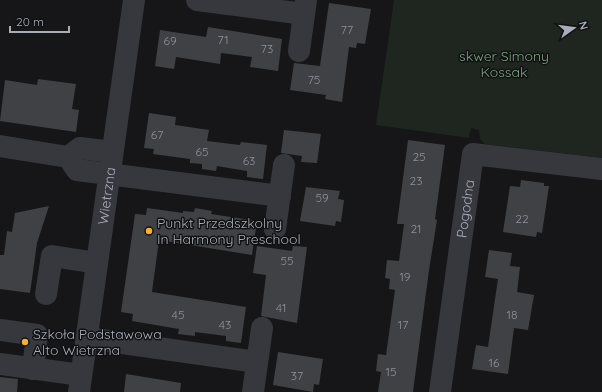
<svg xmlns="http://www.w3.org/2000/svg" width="602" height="392" font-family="Quicksand,sans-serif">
  <rect width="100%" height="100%" fill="#161618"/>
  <polygon fill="#1e261f" points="394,0 602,0 602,158 485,144 480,139 479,130 471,128 469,138 376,125"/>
  <g fill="#404145">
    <polygon points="329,3 371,9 365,44 357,43 356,48 349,47 342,102 325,99 326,95 290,90 294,63 320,66"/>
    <polygon points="208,27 282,39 278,71 250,67 252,57 221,53 220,64 176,57 174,69 155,66 160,30 206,37"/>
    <polygon points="38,79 76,84 72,109 79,110 76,132 0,121 5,80 37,85"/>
    <polygon points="149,113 176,117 175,125 209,130 207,141 240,145 241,142 267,145 263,179 247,177 247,171 217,166 216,171 202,169 202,164 190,163 190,159 153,154 154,149 144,148"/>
    <polygon points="284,130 321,134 317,163 301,162 302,156 281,153"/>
    <polygon points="408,140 445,145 435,219 437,220 429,270 413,392 378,392 381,372 376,371 378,354 386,355 395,290 389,289 390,279 385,278 387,260 399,261 404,224 397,224"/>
    <polygon points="521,180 544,183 544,186 549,186 542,233 537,232 536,237 503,232 510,186 520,187"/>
    <polygon points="306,187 340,191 338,199 344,200 341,222 336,221 335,226 300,221"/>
    <polygon points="49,206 37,243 30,293 0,289 0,255 4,255 7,231 12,232 15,213"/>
    <polygon points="147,208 183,213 183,211 194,212 195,208 212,211 211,214 257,221 252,255 159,240 152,292 246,307 241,343 226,341 226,336 195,332 195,336 178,334 179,329 132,321 133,314 121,312 135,214 146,215"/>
    <polygon points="257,246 292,251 293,246 307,247 297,323 261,316 266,275 253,273"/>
    <polygon points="489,250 512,253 510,266 520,267 517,292 534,295 528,330 514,328 508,374 472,369 476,345 488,347 498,279 485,277"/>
    <polygon points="278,352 323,359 319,385 314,384 313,392 273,385"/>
    <polygon points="126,374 181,383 180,392 124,392"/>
    <polygon points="0,377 18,379 17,392 0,392"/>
  </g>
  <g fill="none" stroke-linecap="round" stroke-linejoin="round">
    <g stroke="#37383d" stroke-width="22">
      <polyline points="197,0 304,14"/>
      <polyline points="299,51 306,0"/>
      <polyline points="0,146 68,157 80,148 112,152"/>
      <polyline points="68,157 77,170 280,196"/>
      <polyline points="275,229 284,165"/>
      <polyline points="46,294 52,256 97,263"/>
      <polyline points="0,330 37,335 33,369"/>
      <polyline points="87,338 257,362"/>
      <polyline points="0,364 81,375"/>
      <path id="s1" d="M79,392L134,0"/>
      <polyline points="253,392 262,328"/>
      <path id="s2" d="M440,392L473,154L602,169"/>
    </g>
  </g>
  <g fill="#f2b134" stroke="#111113" stroke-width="1.5">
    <circle cx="149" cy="231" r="4"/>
    <circle cx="25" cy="342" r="4"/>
  </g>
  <g text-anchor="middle" stroke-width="3" stroke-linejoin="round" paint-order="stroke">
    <g font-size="12" fill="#8e929b">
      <text x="347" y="34">77</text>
      <text x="223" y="44">71</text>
      <text x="170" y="45">69</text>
      <text x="267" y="53">73</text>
      <text x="314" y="84">75</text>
      <text x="157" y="139">67</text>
      <text x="202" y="156">65</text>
      <text x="419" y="161">25</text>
      <text x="249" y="165">63</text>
      <text x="416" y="185">23</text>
      <text x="322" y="202">59</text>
      <text x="522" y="223">22</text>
      <text x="416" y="233">21</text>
      <text x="287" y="265">55</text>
      <text x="405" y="281">19</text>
      <text x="281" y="312">41</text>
      <text x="178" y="319">45</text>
      <text x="512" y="319">18</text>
      <text x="225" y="329">43</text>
      <text x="403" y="329">17</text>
      <text x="494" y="367">16</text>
      <text x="391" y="376">15</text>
      <text x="297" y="380">37</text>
    </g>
    <g font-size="14" fill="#7fa381" stroke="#111113">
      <text x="504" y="61">skwer Simony<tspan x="504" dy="16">Kossak</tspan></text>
    </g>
    <g font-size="14" fill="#a8adb8" stroke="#111113">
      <text dy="5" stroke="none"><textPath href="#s1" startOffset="198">Wietrzna</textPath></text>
      <text dy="5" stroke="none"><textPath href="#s2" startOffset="185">Pogodna</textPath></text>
    </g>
    <g font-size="14" fill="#a8adb8" stroke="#111113" text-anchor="start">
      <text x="157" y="228">Punkt Przedszkolny<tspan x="157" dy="16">In Harmony Preschool</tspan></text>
      <text x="33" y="339">Szkoła Podstawowa<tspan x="33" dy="16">Alto Wietrzna</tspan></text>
    </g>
  </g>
  <g transform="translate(574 28) rotate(76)" stroke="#111113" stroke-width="3" paint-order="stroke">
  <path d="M0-3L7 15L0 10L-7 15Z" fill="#a8adb8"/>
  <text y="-6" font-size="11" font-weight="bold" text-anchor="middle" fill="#a8adb8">N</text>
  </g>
  <path d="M10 26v6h59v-6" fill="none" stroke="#a8adb8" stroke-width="2"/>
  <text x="16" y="26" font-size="12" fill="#a8adb8" stroke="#111113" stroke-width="3" paint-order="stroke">20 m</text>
</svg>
